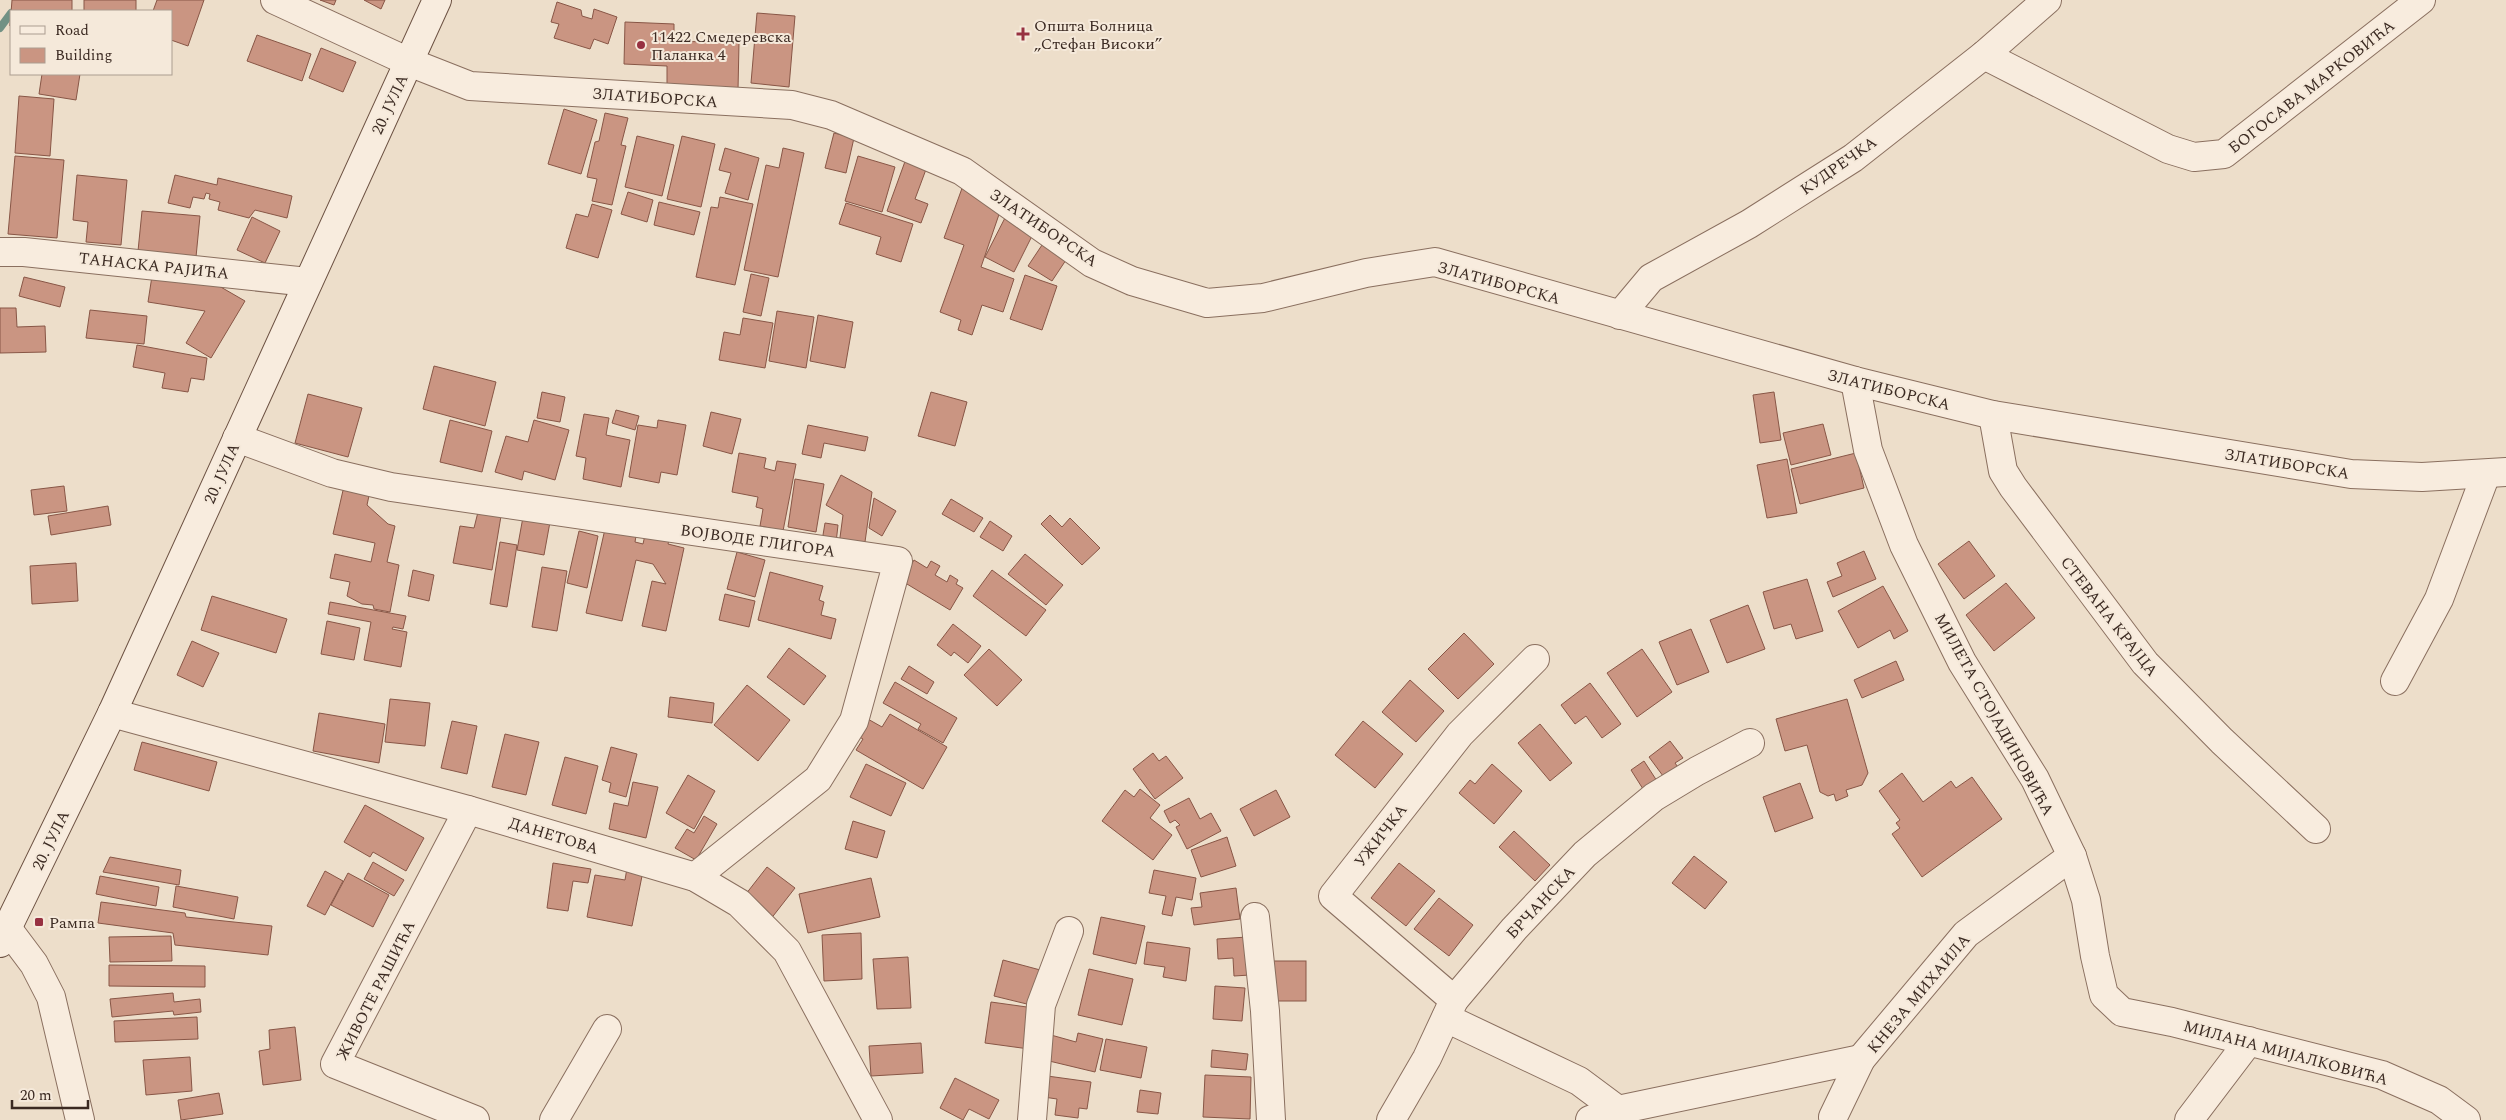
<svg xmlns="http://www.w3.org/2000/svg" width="2506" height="1120" font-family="Spectral,serif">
  <rect width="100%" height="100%" fill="#eddeca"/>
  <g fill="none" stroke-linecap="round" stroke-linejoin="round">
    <polyline stroke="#719184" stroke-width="8" points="0,28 11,13"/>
  </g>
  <g fill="#ca9582" stroke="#885646">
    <polygon points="12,0 72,0 72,11 11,11 10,26"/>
    <rect x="84" y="0" width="52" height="11"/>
    <polygon points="157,0 204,0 188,46 171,40 171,11 153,11"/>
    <polygon points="320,0 336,0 334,5"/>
    <polygon points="364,0 385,0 381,9"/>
    <polygon points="557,2 581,10 582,16 592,19 594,9 617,17 608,44 594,39 590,49 554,38 559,24 551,22"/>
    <polygon points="757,13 795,16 789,87 751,83"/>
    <polygon points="625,22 674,24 674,41 739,43 738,90 667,88 667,66 624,64"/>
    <polygon points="257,35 311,54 302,81 247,61"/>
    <polygon points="321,48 356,62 343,92 309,78"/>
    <polygon points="42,74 80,74 76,100 39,94"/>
    <polygon points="19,96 54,99 50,156 15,153"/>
    <polygon points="564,109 597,120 581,174 548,164"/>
    <polygon points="605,113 628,118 621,145 626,146 612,205 592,201 597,179 587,177 595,142 599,141"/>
    <polygon points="834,133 854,138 846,173 825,168"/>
    <polygon points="637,136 674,145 662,196 625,187"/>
    <polygon points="682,136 715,144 701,207 667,199"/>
    <polygon points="725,148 759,158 748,200 725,193 731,173 719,170"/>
    <polygon points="783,148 804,153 778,277 744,270 766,165 779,168"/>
    <polygon points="15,156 64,160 57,238 8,234"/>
    <polygon points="858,156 895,167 882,212 845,201"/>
    <polygon points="907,156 928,164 915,199 928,204 921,223 887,211"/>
    <polygon points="77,175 127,180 121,245 86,242 88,222 73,220"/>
    <polygon points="175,175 217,185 218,178 292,196 287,218 255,210 249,218 218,210 220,202 209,199 210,194 206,193 204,199 193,197 190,208 168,203"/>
    <polygon points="965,180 1006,194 981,267 1014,279 1003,312 982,305 972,335 958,330 961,320 940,312 964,245 944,238"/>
    <polygon points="628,192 653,200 647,222 621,214"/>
    <polygon points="720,197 753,204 735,285 696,277 711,207 718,208"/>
    <polygon points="659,202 700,212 694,235 654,225"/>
    <polygon points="846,203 913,224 901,262 876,254 881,237 839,224"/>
    <polygon points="592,204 612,210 598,258 566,248 576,214 588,217"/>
    <polygon points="142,211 200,216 196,257 138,251"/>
    <polygon points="1008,212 1037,226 1014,272 985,257"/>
    <polygon points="252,217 280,231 265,263 237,250"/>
    <polygon points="1052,230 1076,245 1052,281 1028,266"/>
    <polygon points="751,274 769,278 761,316 743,312"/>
    <polygon points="1025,275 1057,286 1042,330 1010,319"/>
    <polygon points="152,276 219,286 245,301 211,358 186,343 205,311 148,302"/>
    <polygon points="24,277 65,287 60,307 19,296"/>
    <polygon points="0,308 16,308 17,327 45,326 46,352 0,353"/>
    <polygon points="90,310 147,316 144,344 86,338"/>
    <polygon points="777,311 814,317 806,368 769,361"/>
    <polygon points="818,315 853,322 845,368 810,361"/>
    <polygon points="743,318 773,323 765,368 719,360 724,332 740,335"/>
    <polygon points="137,345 207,358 204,380 191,378 188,392 162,388 165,373 133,367"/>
    <polygon points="434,366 496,382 485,426 423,409"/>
    <polygon points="542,392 565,397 560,422 537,418"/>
    <polygon points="931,392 967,402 955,446 918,436"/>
    <polygon points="1774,392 1781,440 1760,443 1753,395"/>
    <polygon points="308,394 362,408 348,457 295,443"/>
    <polygon points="616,410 639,416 635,430 612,423"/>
    <polygon points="711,412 741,419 732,454 703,446"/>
    <polygon points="584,414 609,418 606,435 630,440 621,487 583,479 586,458 576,456"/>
    <polygon points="450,420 492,431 482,472 440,462"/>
    <polygon points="534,420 569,430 555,480 524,471 522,480 495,472 506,436 528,442"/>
    <polygon points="658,420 686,425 677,475 661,472 659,483 629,477 638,425 657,428"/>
    <polygon points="1823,424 1831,455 1791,465 1783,433"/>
    <polygon points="808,425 868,437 865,451 824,443 821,458 802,454"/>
    <polygon points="739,453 766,458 764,468 775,471 777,461 796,464 783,531 760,526 763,509 756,507 758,497 732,492"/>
    <polygon points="1856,453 1864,488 1800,504 1791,469"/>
    <polygon points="1787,459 1797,513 1767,518 1757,465"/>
    <polygon points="841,475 872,492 864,549 839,545 843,515 826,505"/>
    <polygon points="795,479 824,484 816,532 788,527"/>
    <polygon points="64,486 67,511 34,515 31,490"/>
    <polygon points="344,486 370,491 367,505 388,524 395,526 387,562 399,565 390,612 374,609 373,605 362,604 347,596 350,582 330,578 335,554 371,562 375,543 333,534"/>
    <polygon points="874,498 896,511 882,536 869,528"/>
    <polygon points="951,499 983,518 974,532 942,514"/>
    <polygon points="108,506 111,525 51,535 48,516"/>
    <polygon points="478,512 501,516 492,570 453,563 460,526 474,528"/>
    <polygon points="1050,515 1062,527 1070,518 1100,548 1082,565 1041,524"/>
    <polygon points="523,517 550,522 544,555 517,550"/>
    <polygon points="990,521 1012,536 1003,551 980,537"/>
    <polygon points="825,523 838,525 836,543 822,541"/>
    <polygon points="605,529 636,536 635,542 643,544 645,535 669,540 668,544 684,548 666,631 642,626 652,581 666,584 653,564 636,560 622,621 586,613"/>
    <polygon points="579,531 598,536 587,588 567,583"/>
    <polygon points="1969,541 1995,576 1964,599 1938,564"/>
    <polygon points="500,542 517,545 507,607 490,604"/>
    <polygon points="1864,551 1876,579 1833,597 1827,582 1842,576 1837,563"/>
    <polygon points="737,552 765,560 755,597 727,589"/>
    <polygon points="1025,554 1063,585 1046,605 1008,574"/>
    <polygon points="914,560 927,568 931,561 940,566 935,575 947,582 950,575 958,580 956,584 963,588 950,610 902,581"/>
    <polygon points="76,563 78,601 32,604 30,566"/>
    <polygon points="542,567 567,571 557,631 532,627"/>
    <polygon points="413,570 434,575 429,601 408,596"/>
    <polygon points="992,570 1046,610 1026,636 973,596"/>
    <polygon points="770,572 823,586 819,600 824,602 821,615 836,619 831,639 758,620"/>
    <polygon points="1807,579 1823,631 1796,639 1791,624 1774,629 1763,592"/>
    <polygon points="2006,583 2035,618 1994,651 1966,615"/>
    <polygon points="1883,586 1908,631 1894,639 1890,630 1858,648 1838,611"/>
    <polygon points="725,594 755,601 749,627 719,620"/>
    <polygon points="212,596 287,619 276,653 201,630"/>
    <polygon points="330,602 406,616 403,629 393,627 392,629 407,632 401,667 364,660 371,622 328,614"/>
    <polygon points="1748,605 1765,649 1727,663 1710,620"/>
    <polygon points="327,621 360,628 354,660 321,654"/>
    <polygon points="953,624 981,646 968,663 954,652 951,656 937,645"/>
    <polygon points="1691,629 1709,672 1677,685 1659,642"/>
    <polygon points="1464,633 1494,664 1458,699 1428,669"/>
    <polygon points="192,641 219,653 203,687 177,675"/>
    <polygon points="789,648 826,676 804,705 767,677"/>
    <polygon points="989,649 1022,680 997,706 964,675"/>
    <polygon points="1642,649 1672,692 1637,717 1607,673"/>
    <polygon points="1896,661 1904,680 1862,698 1854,680"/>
    <polygon points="909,666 934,682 927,694 901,679"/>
    <polygon points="1410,680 1444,711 1416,742 1382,712"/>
    <polygon points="895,682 957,718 943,743 918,729 921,724 883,703"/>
    <polygon points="1590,683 1621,724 1602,738 1586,716 1575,724 1561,705"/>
    <polygon points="747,685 790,720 758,761 714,725"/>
    <polygon points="670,697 714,703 712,723 668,717"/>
    <polygon points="390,699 430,703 425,746 385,742"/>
    <polygon points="1847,699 1868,773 1862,785 1846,790 1848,796 1836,801 1834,794 1828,796 1820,792 1807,745 1785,751 1776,719"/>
    <polygon points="319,713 385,724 379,763 313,751"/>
    <polygon points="890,714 947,747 923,789 856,750 863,739 856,735 866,718 882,727"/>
    <polygon points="452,721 477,726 467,774 441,768"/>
    <polygon points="1363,721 1403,754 1375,788 1335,755"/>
    <polygon points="1540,724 1572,763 1550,781 1518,743"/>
    <polygon points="505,734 539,742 526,795 492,787"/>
    <polygon points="1670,741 1683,758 1675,763 1680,770 1666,780 1649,757"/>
    <polygon points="142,742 217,762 209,791 134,770"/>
    <polygon points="611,747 637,754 626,797 609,792 611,783 602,780"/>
    <polygon points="1153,753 1159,761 1166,756 1183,778 1155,799 1133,769"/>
    <polygon points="565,757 598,766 586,814 552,805"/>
    <polygon points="1644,761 1657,781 1643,789 1631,770"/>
    <polygon points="866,764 906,783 891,816 850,797"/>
    <polygon points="1492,764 1522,791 1494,824 1459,793 1470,780 1475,784"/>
    <polygon points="1902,773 1923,802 1951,781 1956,788 1972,777 2002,819 1922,877 1892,834 1900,828 1896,823 1900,820 1879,791"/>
    <polygon points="688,775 715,791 694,829 666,813"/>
    <polygon points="633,782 658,787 646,838 609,829 614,803 628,806"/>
    <polygon points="1800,783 1813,818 1775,832 1763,797"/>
    <polygon points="1140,789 1160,805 1150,818 1172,835 1153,860 1102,821 1125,790 1134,797"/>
    <polygon points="1276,790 1290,817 1254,836 1240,809"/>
    <polygon points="1189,798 1200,819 1211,813 1221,831 1187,849 1176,827 1180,825 1175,820 1170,823 1164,811"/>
    <polygon points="365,805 424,838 406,871 373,852 370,857 344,842"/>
    <polygon points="704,816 717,824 696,860 675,848 687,829 694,833"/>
    <polygon points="853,821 885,831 877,858 845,849"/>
    <polygon points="1514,831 1550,865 1535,881 1499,847"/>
    <polygon points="1227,837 1236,866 1201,877 1191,850"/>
    <polygon points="1694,856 1727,882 1705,909 1672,883"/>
    <polygon points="110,857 181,870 179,885 103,872"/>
    <polygon points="373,862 404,880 394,896 364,879"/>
    <polygon points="553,863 591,869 588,883 573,881 568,911 547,908"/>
    <polygon points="1399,863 1435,891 1406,926 1371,898"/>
    <polygon points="767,867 795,888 770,920 742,899"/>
    <polygon points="627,868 643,871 632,926 587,917 595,875 625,880"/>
    <polygon points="1154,870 1196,878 1192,900 1176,897 1172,916 1162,914 1166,896 1149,893"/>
    <polygon points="325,871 343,881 325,915 307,906"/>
    <polygon points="348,873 389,895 373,927 331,905"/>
    <polygon points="100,876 159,887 156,906 96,894"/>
    <polygon points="871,878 880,917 808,933 799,894"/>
    <polygon points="176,886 238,897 234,919 173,907"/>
    <polygon points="1236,888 1240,919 1194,925 1191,908 1202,907 1200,893"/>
    <polygon points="1439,898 1473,925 1449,956 1414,929"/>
    <polygon points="101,902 185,913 186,917 272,926 268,955 175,945 173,933 98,923"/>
    <polygon points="1101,917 1145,926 1136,964 1093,954"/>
    <polygon points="861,933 862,979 824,981 822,935"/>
    <polygon points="171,936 172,961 110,962 109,937"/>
    <polygon points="1247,937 1250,975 1234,976 1233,958 1218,959 1217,939"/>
    <polygon points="1147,942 1190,948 1186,981 1163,977 1165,967 1144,964"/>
    <polygon points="908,957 911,1008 877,1009 873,959"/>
    <polygon points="1003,960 1044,971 1035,1006 994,996"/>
    <rect x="1272" y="961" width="34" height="40"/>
    <polygon points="109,965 205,966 205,987 109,986"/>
    <polygon points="1089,969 1133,979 1122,1025 1078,1015"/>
    <polygon points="1215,986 1245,988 1242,1021 1213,1019"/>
    <polygon points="173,993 174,1002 200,999 201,1012 174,1015 173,1011 112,1017 110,999"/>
    <polygon points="991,1002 1034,1008 1029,1049 985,1043"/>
    <polygon points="197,1017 198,1039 115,1042 114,1021"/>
    <polygon points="295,1027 301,1080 263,1085 259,1051 270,1049 269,1030"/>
    <polygon points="1078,1033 1103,1039 1095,1072 1045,1060 1051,1035 1076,1042"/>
    <polygon points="1106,1039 1147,1047 1141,1078 1100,1070"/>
    <polygon points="921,1043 923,1073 871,1076 869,1046"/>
    <polygon points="1212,1050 1248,1054 1246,1070 1211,1067"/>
    <polygon points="190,1057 192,1091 146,1095 143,1060"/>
    <polygon points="1040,1075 1091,1082 1087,1109 1079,1108 1078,1118 1055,1115 1057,1099 1037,1096"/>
    <polygon points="1205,1075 1251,1077 1250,1119 1203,1117"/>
    <polygon points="955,1078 999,1100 989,1119 969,1109 963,1120 940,1108"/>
    <polygon points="1140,1090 1161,1093 1158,1114 1137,1112"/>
    <polygon points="219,1093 223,1114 181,1120 178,1100"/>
  </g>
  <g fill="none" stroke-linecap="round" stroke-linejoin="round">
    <g stroke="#8a6f5f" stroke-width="30">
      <g id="street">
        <polyline points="275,0 409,62 470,86 792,105 831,115 962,171 1092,263 1132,281 1207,303 1263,298 1366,273 1435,262 1855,381 1993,415 2351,474 2422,477 2506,472"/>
        <polyline points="1984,55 2168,149 2194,157 2224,154 2421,0"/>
        <polyline points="0,252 24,252 308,282"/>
        <polyline points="1620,315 1651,278 1749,224 1853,158 1984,55 2047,0"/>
        <polyline points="1855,381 1868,450 1904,545 1962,662 2035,779 2072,856 2086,900 2095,956 2104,995 2122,1012 2172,1022 2382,1075 2439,1100 2466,1120"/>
        <polyline points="1993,415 2003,471 2013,487 2145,663 2222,741 2316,829"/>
        <polyline points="237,438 332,473 391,487 898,561 854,721 818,779 695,877"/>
        <polyline points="2395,681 2439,599 2486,474"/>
        <polyline points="112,713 468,810 695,877 739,903 787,951 878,1120"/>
        <polyline points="468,810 335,1064 475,1120"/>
        <polyline points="1255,917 1265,1011 1271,1120"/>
        <polyline points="7,928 34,964 51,997 80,1120"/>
        <polyline points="1454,1000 1333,896 1460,734 1535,659"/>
        <polyline points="1446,1018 1579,1081 1618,1110"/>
        <polyline points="1833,1117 1861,1059 1966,934 2072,856"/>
        <polyline points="554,1120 607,1029"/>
        <polyline points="1032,1120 1041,1005 1069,931"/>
        <polyline points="1391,1120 1427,1058 1454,1000 1514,929 1585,854 1654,797 1697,771 1750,743"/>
        <polyline points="1590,1120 1618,1110 1861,1059"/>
        <polyline points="2189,1120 2249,1041"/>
      </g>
    </g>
    <g stroke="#6c5142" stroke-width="30">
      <polyline id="secondary" points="0,943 112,713 437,0"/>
    </g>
    <use href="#street" stroke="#f8ecde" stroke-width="28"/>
    <use href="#secondary" stroke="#f8ecde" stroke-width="28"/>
  </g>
  <g fill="#973141" stroke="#f5e9da" stroke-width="2">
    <path d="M1020.5 26.5h5v5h5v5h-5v5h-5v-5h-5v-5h5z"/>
    <circle cx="641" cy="45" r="5"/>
    <rect x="34" y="917" width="10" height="10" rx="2.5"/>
  </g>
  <g text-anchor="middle" stroke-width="4" stroke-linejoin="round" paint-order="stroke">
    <g font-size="16" fill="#3b2a22" stroke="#f5e9da" text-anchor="start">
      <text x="1034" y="31">Општа Болница<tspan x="1034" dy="18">„Стефан Високи”</tspan></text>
      <text x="651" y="42">11422 Смедеревска<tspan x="651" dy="18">Паланка 4</tspan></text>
      <text x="49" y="928">Рампа</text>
    </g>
    <g font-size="16" fill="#3b2a22" stroke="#f5e9da">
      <text transform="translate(2311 86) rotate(-38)" y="6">БОГОСАВА МАРКОВИЋА</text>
      <text transform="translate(655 97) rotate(4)" y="6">ЗЛАТИБОРСКА</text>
      <text transform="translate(389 104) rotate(-65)" y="6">20. ЈУЛА</text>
      <text transform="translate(1838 165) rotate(-35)" y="6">КУДРЕЧКА</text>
      <text transform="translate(1044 227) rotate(34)" y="6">ЗЛАТИБОРСКА</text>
      <text transform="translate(154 265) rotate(6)" y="6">ТАНАСКА РАЈИЋА</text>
      <text transform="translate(1499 282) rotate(15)" y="6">ЗЛАТИБОРСКА</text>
      <text transform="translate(1889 389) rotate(14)" y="6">ЗЛАТИБОРСКА</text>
      <text transform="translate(2287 463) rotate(9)" y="6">ЗЛАТИБОРСКА</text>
      <text transform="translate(221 473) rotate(-66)" y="6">20. ЈУЛА</text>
      <text transform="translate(758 540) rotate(8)" y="6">ВОЈВОДЕ ГЛИГОРА</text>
      <text transform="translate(2110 616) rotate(52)" y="6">СТЕВАНА КРАЈЦА</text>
      <text transform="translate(1995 714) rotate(61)" y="6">МИЛЕТА СТОЈАДИНОВИЋА</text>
      <text transform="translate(554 835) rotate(17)" y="6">ДАНЕТОВА</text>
      <text transform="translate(1380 835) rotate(-52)" y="6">УЖИЧКА</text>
      <text transform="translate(50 840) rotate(-64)" y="6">20. ЈУЛА</text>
      <text transform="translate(1540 902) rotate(-47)" y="6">БРЧАНСКА</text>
      <text transform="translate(375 990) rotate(-63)" y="6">ЖИВОТЕ РАШИЋА</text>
      <text transform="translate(1918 993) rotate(-50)" y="6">КНЕЗА МИХАИЛА</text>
      <text transform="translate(2286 1052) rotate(15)" y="6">МИЛАНА МИЈАЛКОВИЋА</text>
    </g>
  </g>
  <rect x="10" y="10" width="162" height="65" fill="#f5e9da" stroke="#ab9d90"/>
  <rect x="20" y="26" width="25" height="8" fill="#f8ecde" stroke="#ab9d90"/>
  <text x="55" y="35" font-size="15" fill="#3b2a22">Road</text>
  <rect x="20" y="48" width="25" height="15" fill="#ca9582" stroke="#ab9d90"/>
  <text x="55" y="60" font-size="15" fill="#3b2a22">Building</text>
  <path d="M12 1100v8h76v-8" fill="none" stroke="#3b2a22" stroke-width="2.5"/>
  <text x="20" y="1100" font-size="15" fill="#3b2a22" stroke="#f5e9da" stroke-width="4" paint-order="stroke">20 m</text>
</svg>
